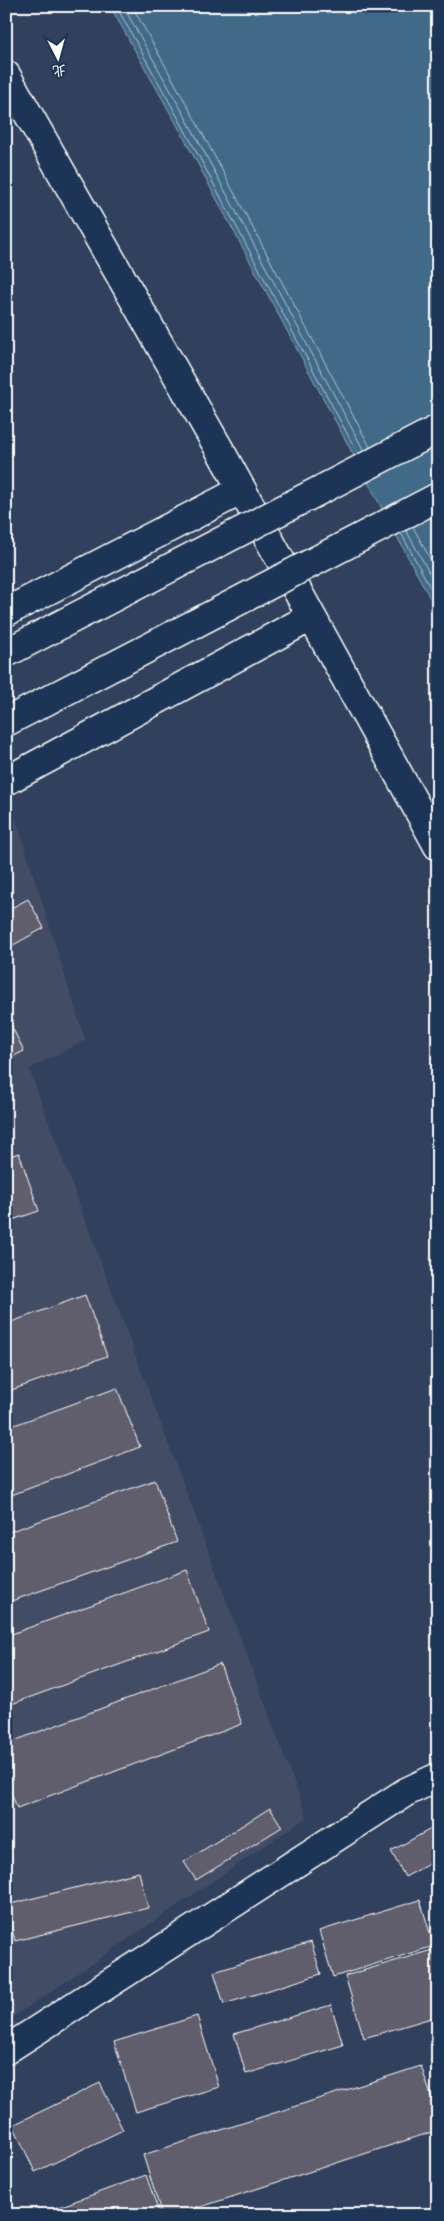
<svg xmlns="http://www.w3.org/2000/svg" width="444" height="2221" font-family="Mynerve,'LXGW WenKai TC',sans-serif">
  <rect width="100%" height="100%" fill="#31415d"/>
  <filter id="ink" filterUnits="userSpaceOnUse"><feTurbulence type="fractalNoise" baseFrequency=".02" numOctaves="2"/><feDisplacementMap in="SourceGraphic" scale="10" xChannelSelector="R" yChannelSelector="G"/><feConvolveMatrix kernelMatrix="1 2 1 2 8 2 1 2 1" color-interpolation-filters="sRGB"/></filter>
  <g filter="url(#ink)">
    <polygon fill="#434d65" points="13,810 85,1040 29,1069 307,1817 6,2022 6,813"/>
    <polygon fill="#416a88" stroke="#8da6b8" points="110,6 438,6 438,613 176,123"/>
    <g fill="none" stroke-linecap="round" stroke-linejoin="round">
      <g stroke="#b3c3cf" stroke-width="1">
        <polyline points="116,6 180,121 358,454"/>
        <polyline points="123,6 186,118 364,451"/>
        <polyline points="132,6 192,114 370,447"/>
        <polyline points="413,527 438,573"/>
        <polyline points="406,530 438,589"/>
        <polyline points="401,533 438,602"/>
      </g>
    </g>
    <g fill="#605d6c" stroke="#fff">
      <polygon points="28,899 44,928 6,949 6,911"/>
      <polygon points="6,1015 24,1051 6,1060"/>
      <polygon points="19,1153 39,1211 6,1222 6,1157"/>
      <polygon points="85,1295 107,1356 6,1392 6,1324"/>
      <polygon points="117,1388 140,1447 6,1497 6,1428"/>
      <polygon points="155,1480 177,1542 6,1603 6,1533"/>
      <polygon points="187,1570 209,1632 6,1706 6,1636"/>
      <polygon points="220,1664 242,1724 17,1808 6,1779 6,1744"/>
      <polygon points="270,1808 282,1827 196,1880 184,1862"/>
      <polygon points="438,1825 438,1859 405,1877 391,1851"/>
      <polygon points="139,1872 148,1908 15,1941 6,1905"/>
      <polygon points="420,1900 434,1946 333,1977 319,1931"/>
      <polygon points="311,1942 321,1974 224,2004 214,1972"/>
      <polygon points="432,1950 438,1968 438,2016 364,2038 345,1976"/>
      <polygon points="331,2005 343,2045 246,2074 234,2034"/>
      <polygon points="197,2016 219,2087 136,2112 114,2042"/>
      <polygon points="421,2066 438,2116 438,2130 176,2215 162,2215 143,2155"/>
      <polygon points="100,2083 123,2130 35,2172 13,2125"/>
      <polygon points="146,2175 160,2215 40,2214"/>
    </g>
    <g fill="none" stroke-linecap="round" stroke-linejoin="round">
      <g stroke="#fff" stroke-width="31">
        <g id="minor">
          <polyline points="6,75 222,454 438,846"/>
          <polyline points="6,612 242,490"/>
          <polyline points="6,781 311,617"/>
          <polyline points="6,2050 406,1792 438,1777"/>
        </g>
      </g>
      <use href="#minor" stroke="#1d3557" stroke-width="28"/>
      <g stroke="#fff" stroke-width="31" stroke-linecap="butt">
        <g id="tertiary-bridge">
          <polyline points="6,653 438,429"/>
          <polyline points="6,722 438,497"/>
        </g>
      </g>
      <use href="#tertiary-bridge" stroke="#1d3557" stroke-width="28"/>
    </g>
  </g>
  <rect width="444" height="2221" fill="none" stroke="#1d3557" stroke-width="25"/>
  <rect x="12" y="12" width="419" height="2196" fill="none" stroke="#fff" stroke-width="2" filter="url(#ink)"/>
  <g transform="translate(58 58) rotate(174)" stroke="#1d3557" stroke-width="4" paint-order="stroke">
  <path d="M0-4L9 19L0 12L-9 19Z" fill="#ffffff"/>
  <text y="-8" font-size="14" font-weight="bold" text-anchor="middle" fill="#ffffff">北</text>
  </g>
</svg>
